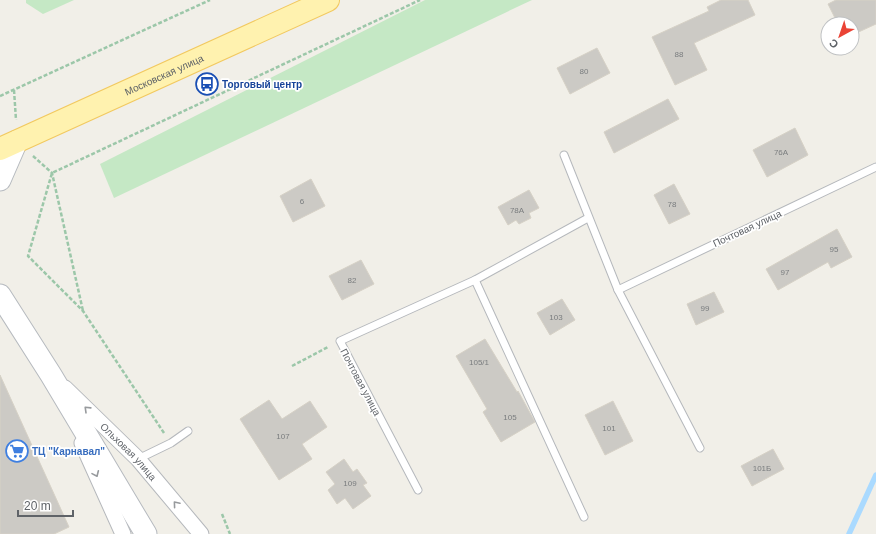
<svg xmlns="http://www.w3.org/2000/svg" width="876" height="534" font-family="Arial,sans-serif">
  <rect width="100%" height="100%" fill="#f1efe8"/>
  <g fill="#c5e8c5">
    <polygon points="26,0 74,0 43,14 26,3"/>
    <polygon points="425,0 532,0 114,198 100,164"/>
  </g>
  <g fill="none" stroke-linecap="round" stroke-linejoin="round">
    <polyline stroke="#aadaff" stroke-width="5.5" points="849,534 876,475"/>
  </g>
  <g fill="#cccac5" stroke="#d6d1c6">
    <polygon points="721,0 748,0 755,15 694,43 707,70 675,85 652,37 709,11 707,7"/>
    <polygon points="836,0 876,0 876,24 852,35 852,24 838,24 828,4"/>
    <polygon points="597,48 610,73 570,94 557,68"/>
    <polygon points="668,99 679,119 614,153 604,132"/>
    <polygon points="795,128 808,155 767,177 753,150"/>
    <polygon points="311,179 325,206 293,222 280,196"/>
    <polygon points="674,184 690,214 669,224 654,195"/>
    <polygon points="529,190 539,208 529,213 531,218 519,224 516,220 508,225 498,207"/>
    <polygon points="837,229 852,257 831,268 828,262 778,290 766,269"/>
    <polygon points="361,260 374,284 342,300 329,276"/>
    <polygon points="714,292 724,312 696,325 687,304"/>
    <polygon points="562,299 575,320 550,335 537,313"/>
    <polygon points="485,339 517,392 518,391 535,422 501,442 483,412 487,409 456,356"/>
    <polygon points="0,375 69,527 54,534 0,534"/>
    <polygon points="269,400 282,419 310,401 327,427 302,444 312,459 279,480 240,419"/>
    <polygon points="613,401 633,441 605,455 585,415"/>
    <polygon points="773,449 784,469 752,486 741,466"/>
    <polygon points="344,459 353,472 357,469 367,483 363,485 371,496 353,509 345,498 337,504 328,490 335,484 326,472"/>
  </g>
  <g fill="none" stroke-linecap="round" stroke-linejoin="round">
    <g stroke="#b5b8bc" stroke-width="9">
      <g id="lane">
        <polyline points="564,155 618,290 700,448"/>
        <polyline points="475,280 584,517"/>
        <polyline points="618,290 876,167"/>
        <polyline points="138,459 171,443 188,431"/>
        <polyline points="418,490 340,341 475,280 588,218"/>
      </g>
    </g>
    <g stroke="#b5b8bc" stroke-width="17">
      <g id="street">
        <path id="s1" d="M65,388L138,459L201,534"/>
        <polyline points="82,443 123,534"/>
      </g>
    </g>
    <g stroke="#b6babf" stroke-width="23">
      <g id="secondary">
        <polyline points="0,180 17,141"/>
        <polyline points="0,295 51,375 146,534"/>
      </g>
    </g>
    <g stroke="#f2c960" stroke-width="24">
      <g id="primary">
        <path id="s2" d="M0,149L328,0"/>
      </g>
    </g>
    <g stroke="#9cc7a9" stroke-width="2.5" stroke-dasharray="4 2" stroke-linecap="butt">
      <polyline points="14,90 16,120"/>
      <polyline points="0,96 210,0"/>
      <polyline points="33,156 52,173 83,311"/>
      <polyline points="292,366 328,347"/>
      <polyline points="164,433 83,311 28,256 52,173 420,0"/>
      <polyline points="222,514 230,534"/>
    </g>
    <use href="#lane" stroke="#fff" stroke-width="7"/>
    <use href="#street" stroke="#fff" stroke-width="15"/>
    <use href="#secondary" stroke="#fff" stroke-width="21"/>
    <use href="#primary" stroke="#fff2af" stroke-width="22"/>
  </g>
  <defs><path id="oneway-chevron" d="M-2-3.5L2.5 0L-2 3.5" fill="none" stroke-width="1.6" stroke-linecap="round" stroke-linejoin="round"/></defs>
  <g stroke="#979a9d">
    <use href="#oneway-chevron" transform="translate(87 409) rotate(-136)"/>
    <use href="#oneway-chevron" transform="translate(96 474) rotate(66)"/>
    <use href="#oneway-chevron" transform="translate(176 504) rotate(-130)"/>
  </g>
  <defs>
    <g id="bus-ring" transform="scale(1.15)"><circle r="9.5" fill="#fff" stroke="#1a4fb4" stroke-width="1.5"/><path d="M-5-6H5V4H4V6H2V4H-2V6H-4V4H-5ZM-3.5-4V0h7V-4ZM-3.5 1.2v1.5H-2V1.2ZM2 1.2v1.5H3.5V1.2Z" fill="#1a4fb4"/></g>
    <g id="supermarket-ring" transform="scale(1.15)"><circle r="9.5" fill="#fff" stroke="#3f7fe0" stroke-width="1.5"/><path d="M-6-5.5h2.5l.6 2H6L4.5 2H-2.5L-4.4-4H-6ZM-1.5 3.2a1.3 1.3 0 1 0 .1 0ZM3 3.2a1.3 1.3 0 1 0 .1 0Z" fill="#3f7fe0"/></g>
  </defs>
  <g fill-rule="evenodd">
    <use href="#bus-ring" x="207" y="84"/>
    <use href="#supermarket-ring" x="17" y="451"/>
  </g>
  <g text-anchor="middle" stroke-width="3.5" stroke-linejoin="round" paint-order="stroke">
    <g font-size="8" fill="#7a7d7f">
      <text x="679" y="57">88</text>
      <text x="584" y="74">80</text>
      <text x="781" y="155">76А</text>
      <text x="302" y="204">6</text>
      <text x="672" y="207">78</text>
      <text x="517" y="213">78А</text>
      <text x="834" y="252">95</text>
      <text x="785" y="275">97</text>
      <text x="352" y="283">82</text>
      <text x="705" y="311">99</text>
      <text x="556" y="320">103</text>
      <text x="479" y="365">105/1</text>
      <text x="510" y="420">105</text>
      <text x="609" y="431">101</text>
      <text x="283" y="439">107</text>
      <text x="762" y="471">101Б</text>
      <text x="350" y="486">109</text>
    </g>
    <g font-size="10" fill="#5f6368" stroke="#fff">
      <text dy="4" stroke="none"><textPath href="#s2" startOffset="180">Московская улица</textPath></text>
      <text transform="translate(747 228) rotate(-25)" y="4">Почтовая улица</text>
      <text transform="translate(361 382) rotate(62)" y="4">Почтовая улица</text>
      <text dy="4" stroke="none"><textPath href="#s1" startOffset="90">Ольховая улица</textPath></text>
    </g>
    <g font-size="10" font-weight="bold" fill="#164399" stroke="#fff" text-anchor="start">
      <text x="222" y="88">Торговый центр</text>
    </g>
    <g font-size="10" font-weight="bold" fill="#366cbe" stroke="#fff" text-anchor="start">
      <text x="32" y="455">ТЦ "Карнавал"</text>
    </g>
  </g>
  <g transform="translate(840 36) rotate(220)"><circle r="19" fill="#ffffff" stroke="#bfc1c3"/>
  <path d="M0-3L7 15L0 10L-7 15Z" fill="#ea4335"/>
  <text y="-6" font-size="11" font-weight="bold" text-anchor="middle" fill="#5f6368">С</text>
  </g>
  <path d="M18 510v6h55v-6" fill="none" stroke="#5f6368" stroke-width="2"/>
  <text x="24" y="510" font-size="12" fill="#5f6368" stroke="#ffffff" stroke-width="3" paint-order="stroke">20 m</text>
</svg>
